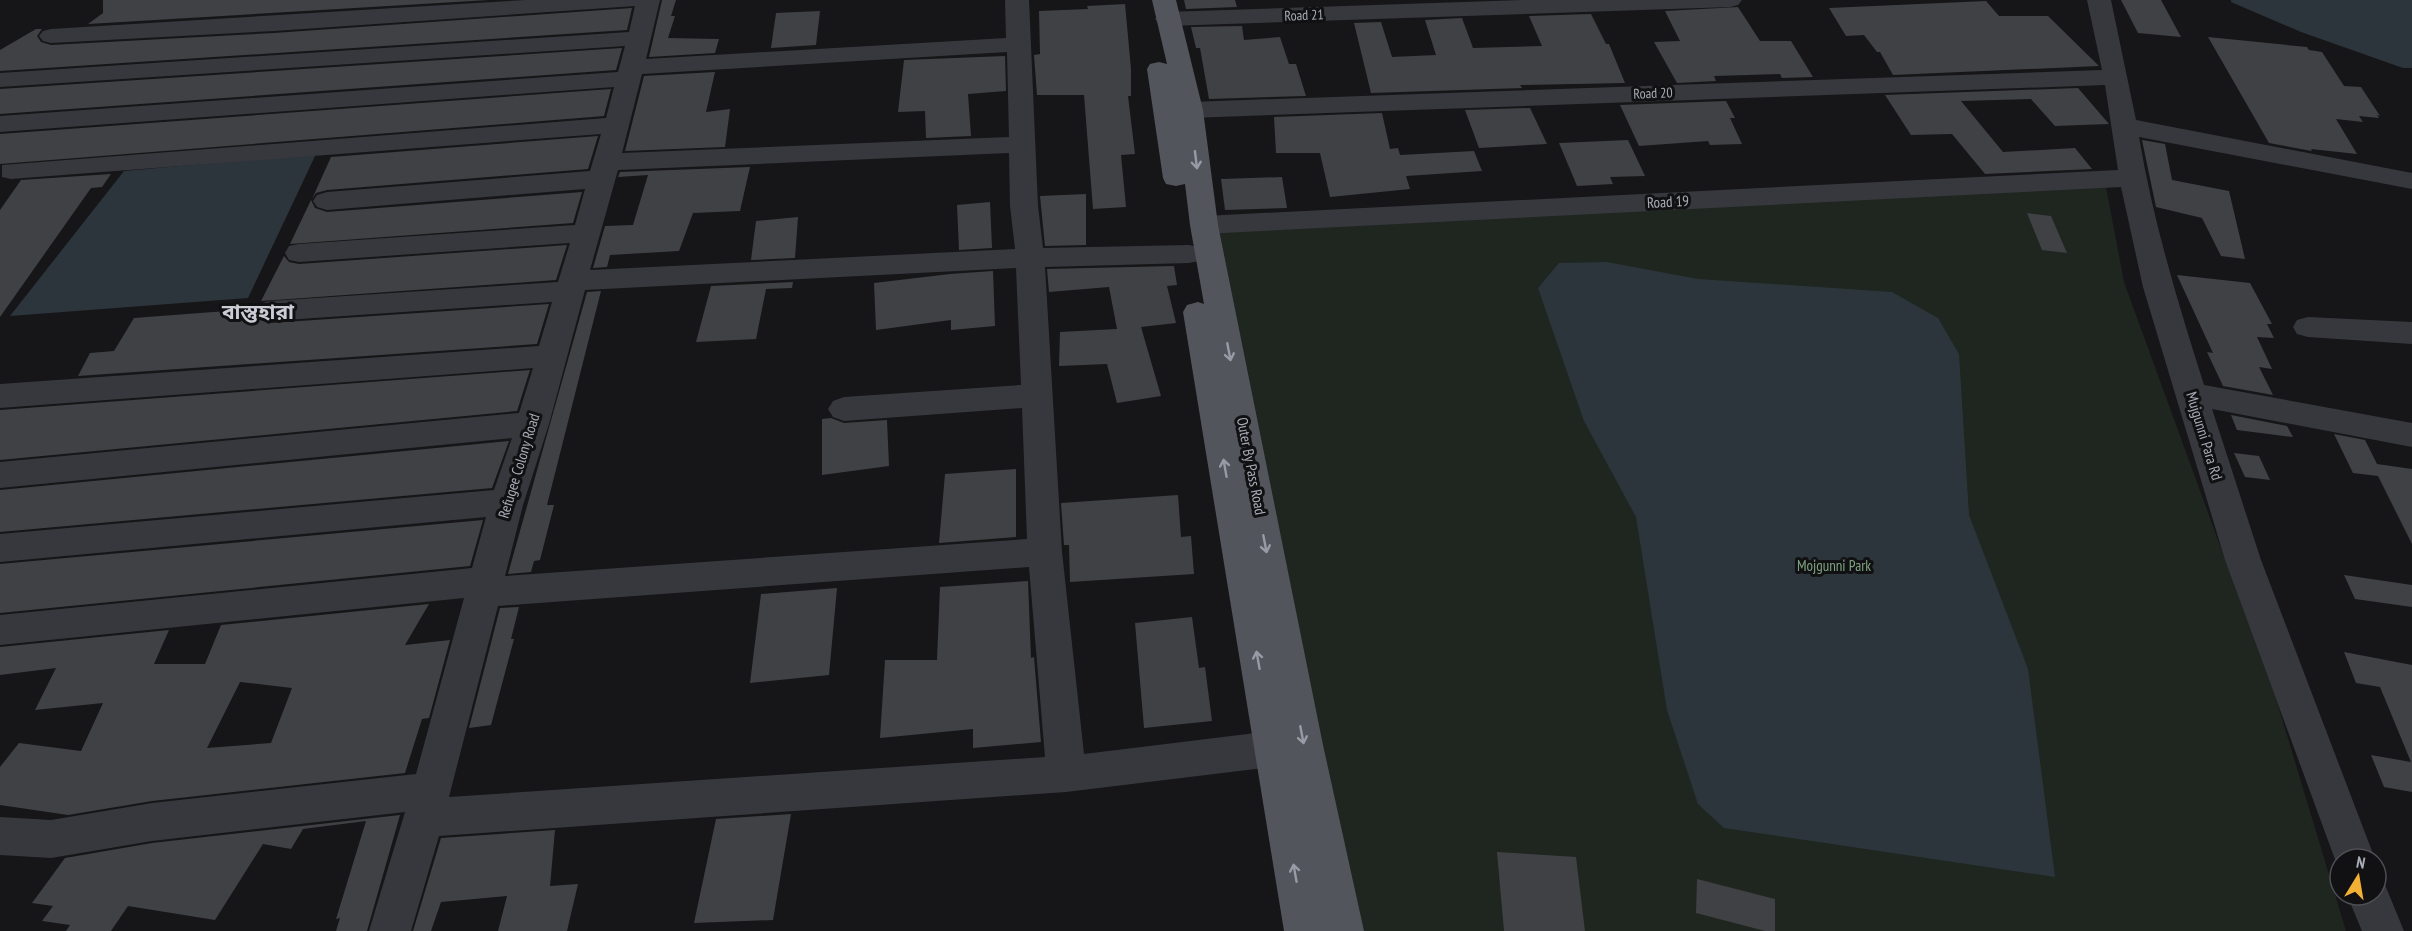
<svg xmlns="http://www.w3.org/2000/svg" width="2412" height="931" font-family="'PT Sans Narrow','Noto Sans Bengali',sans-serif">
  <rect width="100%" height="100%" fill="#161618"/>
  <polygon fill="#1e261f" points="2106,187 2124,282 2277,702 2346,931 1353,931 1211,231"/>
  <g fill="#2c353c">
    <polygon points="2231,0 2412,0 2412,68 2403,68 2301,32 2231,2"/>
    <polygon points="316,154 248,298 10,316 124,171"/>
    <polygon points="1607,262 1698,279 1892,292 1938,318 1959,354 1969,515 2028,669 2055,877 1724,828 1698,804 1667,710 1636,517 1584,421 1538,288 1559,263"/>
  </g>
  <g fill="#404145" fill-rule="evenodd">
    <polygon points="103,0 489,0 88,24 103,13"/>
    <polygon points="662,0 676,0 671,16 675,16 668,38 719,39 715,53 649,57"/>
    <polygon points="1184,0 1235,0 1237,7 1186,9"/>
    <polygon points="2121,0 2161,0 2181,37 2138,33"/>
    <polygon points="1986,1 1999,16 2048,16 2099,66 1893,75 1880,52 1877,52 1864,35 1846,36 1829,8"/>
    <polygon points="1125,4 1131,69 1131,96 1128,96 1135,154 1121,155 1126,207 1093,209 1084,95 1037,95 1034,55 1040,54 1039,11 1088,9 1087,6"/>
    <polygon points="1738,7 1760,41 1791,41 1813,77 1782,78 1780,74 1714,76 1716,81 1677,83 1654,42 1680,41 1665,11"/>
    <polygon points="632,8 627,30 0,71 0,50 36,29 42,29 37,36 41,42 51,45 274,33"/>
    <polygon points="820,11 816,45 771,48 776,13"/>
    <polygon points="1591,14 1606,44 1609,44 1625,83 1520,85 1522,88 1371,93 1354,23 1381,22 1392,57 1436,55 1425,20 1462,18 1473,48 1542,46 1529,16"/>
    <polygon points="1242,26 1244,40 1280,37 1289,64 1296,64 1306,96 1209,99 1200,48 1196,48 1191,27"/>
    <polygon points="2208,37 2307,47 2309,50 2322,52 2344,86 2361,87 2380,116 2377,115 2379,118 2359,116 2363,122 2336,119 2357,154 2311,149 2312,151 2269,143"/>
    <polygon points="622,48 616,70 0,114 0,89"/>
    <polygon points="1005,56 1006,91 968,94 971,136 926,138 925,111 898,112 904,60"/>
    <polygon points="715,72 706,112 730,109 725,147 625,151 644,76"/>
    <polygon points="2078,88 2109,124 2055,126 2031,99 1961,101 2003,152 2075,148 2092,169 1985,174 1952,134 1911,135 1885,95"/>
    <polygon points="611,89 604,116 0,164 0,134"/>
    <polygon points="1726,101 1735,118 1730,118 1742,144 1710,145 1708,141 1639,146 1620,105"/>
    <polygon points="1530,108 1547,144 1479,148 1465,110"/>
    <polygon points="1382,113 1390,149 1398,148 1400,155 1474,151 1482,171 1406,176 1410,189 1330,197 1320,153 1276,153 1274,117"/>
    <polygon points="598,136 588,169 327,190 316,193 312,199 331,157"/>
    <polygon points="1628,140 1645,176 1610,177 1613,184 1577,186 1559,143"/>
    <polygon points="2142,140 2165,144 2172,180 2229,191 2245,259 2221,256 2202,218 2156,207"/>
    <polygon points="750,167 740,211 693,213 679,251 610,255 607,267 593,268 605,226 633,225 648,175 618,177 620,172"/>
    <polygon points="111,174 102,187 91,188 0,317 0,210 21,180"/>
    <polygon points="1282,177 1287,208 1225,210 1221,179"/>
    <polygon points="582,192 573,223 290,244 311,200 315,208 327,212"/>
    <polygon points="1086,194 1086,245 1045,246 1040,196"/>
    <polygon points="990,202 992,248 959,250 957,205"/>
    <polygon points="2027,213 2051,216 2067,253 2042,250"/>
    <polygon points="798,217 795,258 751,260 756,221"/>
    <polygon points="567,245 556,280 261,301 284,256 289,262 299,264"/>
    <polygon points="1174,266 1177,285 1167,286 1176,323 1141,327 1161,396 1117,403 1107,364 1059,366 1060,332 1117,329 1109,287 1049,292 1047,269"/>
    <polygon points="993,271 995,326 951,330 951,320 876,330 874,283 950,274"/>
    <polygon points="2177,275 2250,283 2272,324 2267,324 2274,338 2257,337 2272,369 2259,367 2273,395 2223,386 2207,352 2213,353"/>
    <polygon points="793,282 792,288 766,289 756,339 696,342 711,286"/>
    <polygon points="601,291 547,505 554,505 540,560 534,561 531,572 508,574 587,292"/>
    <polygon points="549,304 537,344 78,376 90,353 114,351 134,318 253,309 257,319 270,323"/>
    <polygon points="530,370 517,411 0,460 0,410"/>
    <polygon points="2231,415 2287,426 2293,437 2237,430"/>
    <polygon points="831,418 844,423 887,420 889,466 822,475 822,419"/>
    <polygon points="2334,434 2365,440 2377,464 2412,469 2412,544 2378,476 2353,473"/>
    <polygon points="509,441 492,488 0,532 0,490"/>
    <polygon points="2234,453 2259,456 2270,480 2245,477"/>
    <polygon points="1016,469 1016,537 939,543 945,474"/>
    <polygon points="1178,495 1181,537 1191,536 1194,574 1070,582 1069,545 1064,545 1061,503"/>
    <polygon points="483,520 470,566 0,613 0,564"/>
    <polygon points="2344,575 2412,585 2412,607 2355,599"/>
    <polygon points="1028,581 1031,658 1034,657 1041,742 973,748 973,729 880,738 885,660 937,660 940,587"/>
    <polygon points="837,588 829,675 750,683 761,594"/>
    <path d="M429,604L405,645L450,640L429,718L422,719L405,773L152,801L68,815L0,805V767L19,743L81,751L103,703L35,710L56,668L0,675V647L169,630L154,664H205L221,625ZM240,682L292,688L271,743L207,748Z"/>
    <polygon points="519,607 511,639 514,639 491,725 469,728 500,608"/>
    <polygon points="1192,617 1199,668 1205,667 1212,721 1144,728 1135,623"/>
    <polygon points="2344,652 2412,665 2412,792 2384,787 2371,755 2411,762 2380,687 2356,683"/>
    <polygon points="791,814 773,920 694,923 716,819"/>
    <polygon points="400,815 367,931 336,931 340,918 336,919 366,821 303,829 291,849 263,844 215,920 128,906 111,931 66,931 70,925 42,921 53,906 32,903 65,858 152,843"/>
    <polygon points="555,830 550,886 578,884 567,931 498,931 507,896 441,902 431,931 413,931 441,838"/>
    <polygon points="1497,852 1576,857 1585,931 1504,931"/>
    <polygon points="1697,879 1775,899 1775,931 1765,931 1696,913"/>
  </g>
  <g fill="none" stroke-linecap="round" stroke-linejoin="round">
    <g fill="#37383d" fill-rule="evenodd">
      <path d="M526,0H660L646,59L1006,38L1005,0H1029L1038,206L1043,248L1189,245L1199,247L1203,254L1199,261L1189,263L1045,267L1062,552L1084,754L1273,731L1287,737L1293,749L1287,761L1273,767L1066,792L439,836L411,931H369L405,812L152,841L51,858L0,855V817L51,820L152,803L416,774L464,598L0,645V615L472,568L486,517L0,562V534L494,490L512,438L0,488V462L519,413L533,368L0,408V384L539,346L552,302L270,321L259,318L255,311L259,304L270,301L558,282L570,243L299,262L289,260L285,253L289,246L299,244L575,225L585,189L327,210L317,207L313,201L317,195L327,192L590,171L601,134L11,179L2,177V165L606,118L614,87L0,132V116L618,72L625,46L0,87V73L629,32L635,6L274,31L51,43L43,41L39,36L43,31L51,29ZM1007,52L1009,137L622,153L642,74ZM1009,153L1010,206L1015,249L590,270L618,170ZM1016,268L1021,385L844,397L833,401L828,409L833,417L844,421L1022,408L1027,539L505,576L523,505L549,424L585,290ZM1029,567L1045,757L449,797L498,606Z"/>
      <polygon points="1523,0 1742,0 1738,5 1730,7 1167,26 1159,24 1155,19 1159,14 1167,12"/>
      <path d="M2087,0H2111L2136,120L2412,173V189L2139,137C2153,221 2178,303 2204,385L2412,423V447L2212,409L2261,560L2375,859H2340V873L2225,560L2143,287L2121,187L1204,234L1194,231L1190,225L1194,219L1204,216L2118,170L2105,85L1190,118L1181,115L1177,110L1181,105L1190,102L2102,70Z"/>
      <polygon points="2308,317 2412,322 2412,344 2308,337 2297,334 2293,327 2297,320"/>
      <polygon points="2376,878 2383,880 2404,931 2362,931 2347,895 2376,895"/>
    </g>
    <polygon fill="#53555c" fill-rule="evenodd" points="1152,0 1176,0 1203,110 1218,225 1323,745 1364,931 1284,931 1183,312 1187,305 1198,302 1204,304 1190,225 1185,184 1176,186 1166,184 1163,178 1147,69 1150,64 1159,62 1167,64"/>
  </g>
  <defs><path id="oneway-shaft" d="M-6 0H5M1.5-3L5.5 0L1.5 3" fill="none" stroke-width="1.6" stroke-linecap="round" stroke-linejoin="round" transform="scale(1.5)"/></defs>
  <g stroke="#979ba6">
    <use href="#oneway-shaft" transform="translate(1196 160) rotate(83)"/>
    <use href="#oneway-shaft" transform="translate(1229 352) rotate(79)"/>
    <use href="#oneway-shaft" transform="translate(1225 468) rotate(-100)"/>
    <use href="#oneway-shaft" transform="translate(1265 544) rotate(79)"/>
    <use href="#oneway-shaft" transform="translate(1258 660) rotate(-100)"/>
    <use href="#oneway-shaft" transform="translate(1302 735) rotate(79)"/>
    <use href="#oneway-shaft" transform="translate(1295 873) rotate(-100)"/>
  </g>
  <g text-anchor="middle" stroke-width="6" stroke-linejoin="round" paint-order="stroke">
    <g font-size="14" fill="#a8adb8" stroke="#111113">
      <text transform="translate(1304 15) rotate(-2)" y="5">Road 21</text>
      <text transform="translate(1653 93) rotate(-2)" y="5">Road 20</text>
    </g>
    <g font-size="15" fill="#a8adb8" stroke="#111113">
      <text transform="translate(1668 202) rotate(-3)" y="5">Road 19</text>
      <text transform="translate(2204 436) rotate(73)" y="5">Mujgunni Para Rd</text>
      <text transform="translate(519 466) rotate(-73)" y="5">Refugee Colony Road</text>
      <text transform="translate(1251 466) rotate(79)" y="5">Outer By Pass Road</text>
    </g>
    <g font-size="15" fill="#7fa381" stroke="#111113">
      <text x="1834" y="571">Mojgunni Park</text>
    </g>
    <g font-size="21" font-weight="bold" fill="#c9ccd4" stroke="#111113">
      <text x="258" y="319">বাস্তুহারা</text>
    </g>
  </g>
  <g transform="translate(2358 877) rotate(11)"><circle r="28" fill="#111113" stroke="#4d4f55" stroke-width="1.5"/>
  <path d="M0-4.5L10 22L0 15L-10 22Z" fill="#f2b134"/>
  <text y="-9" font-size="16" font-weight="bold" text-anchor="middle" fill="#a8adb8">N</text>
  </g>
</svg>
